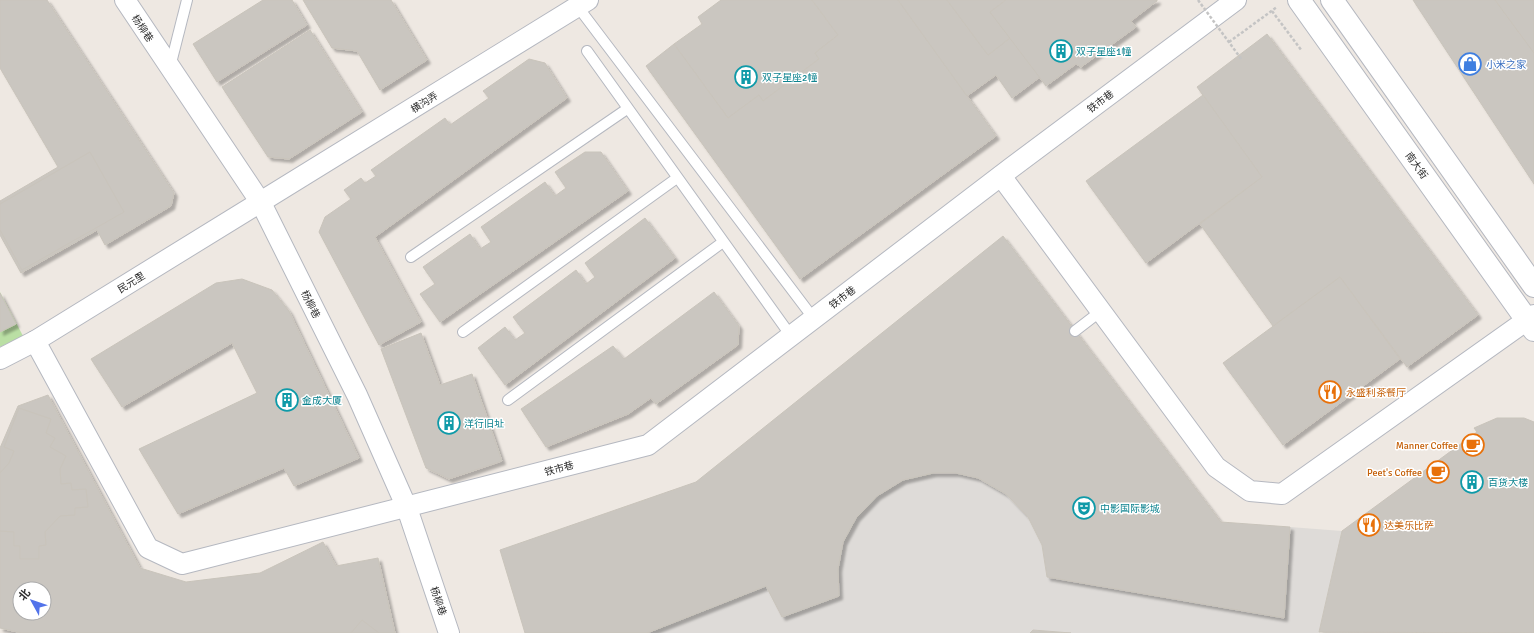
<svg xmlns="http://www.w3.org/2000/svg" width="1534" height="633" font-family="Signika,'Noto Sans SC',sans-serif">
  <defs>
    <filter id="shadow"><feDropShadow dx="3.5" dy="3.5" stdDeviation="1" flood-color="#0004"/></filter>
  </defs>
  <rect width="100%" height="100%" fill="#eee8e2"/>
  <polygon fill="#badfa4" points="0,292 23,336 0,347"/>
  <polygon fill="#dedbd8" points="933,473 956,473 978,478 1006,494 1028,517 1042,545 1047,577 1284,617 1290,527 1342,531 1319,632 1321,633 1071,633 1033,630 1030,633 647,633 766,586 838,569 843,542 856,518 877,496 903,480"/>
  <g fill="#cac6c0" stroke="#c9c4bb" fill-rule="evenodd" filter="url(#shadow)">
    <polygon points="0,0 47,0 174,193 171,206 105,245 97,230 21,273 0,235 0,201 58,167 0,68"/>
    <polygon points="263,0 292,0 307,25 217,82 193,44"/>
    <polygon points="303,0 391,0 427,60 380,90 357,51 332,48"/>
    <polygon points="721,0 812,0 838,35 815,53 819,59 763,101 759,95 728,118 674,44 702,24 698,17"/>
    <polygon points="812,0 898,0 996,136 800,279 646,66 674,44 728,118 759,95 763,101 819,59 815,53 838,35"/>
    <polygon points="898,0 947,0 988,55 1010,38 1040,77 1012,98 996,75 967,96"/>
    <polygon points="947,0 1006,0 990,12 1010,38 988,55"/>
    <polygon points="1006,0 1157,0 1157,1 1131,21 1136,27 1081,67 1076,64 1046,86 990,12"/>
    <polygon points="1413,0 1495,0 1534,53 1534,184"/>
    <polygon points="1495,0 1534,0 1534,53"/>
    <polygon points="310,30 362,112 289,159 268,157 222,87"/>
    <polygon points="1267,34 1478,315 1407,367 1340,277 1273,326 1200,224 1262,177 1197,87"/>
    <polygon points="529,59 545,63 567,98 375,237 421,322 379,345 319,232 325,217 351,199 344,190 361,178 365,183 376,176 371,170 445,118 450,125 489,98 483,91"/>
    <polygon points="1203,95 1262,177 1146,263 1086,181"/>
    <polygon points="90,152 124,212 22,270 0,230 0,204"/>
    <polygon points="585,152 601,152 628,191 440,322 420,294 435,284 423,267 470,234 480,249 491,242 481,227 545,182 555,196 566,188 555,172"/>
    <polygon points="645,218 675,258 505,385 478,348 505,327 515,340 525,333 513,317 576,270 586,284 595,277 585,263"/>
    <polygon points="1003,236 1221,522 1290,527 1284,618 1047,577 1042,545 1028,517 1006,494 978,478 956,473 933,473 903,480 877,496 856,518 843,542 838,569 839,596 782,617 766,586 647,633 525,633 500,550 696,482"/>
    <polygon points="1340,277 1400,359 1283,445 1223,363"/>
    <polygon points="242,279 272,290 289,311 359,458 294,486 284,468 178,514 139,449 257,393 232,343 122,407 91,359 216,283"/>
    <polygon points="714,292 739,326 738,345 656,404 651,398 628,414 546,447 521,409 613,346 624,359"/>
    <polygon points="0,293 16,324 0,332"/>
    <polygon points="421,333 440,385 472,374 502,461 449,479 426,468 381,349"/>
    <path d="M48,395L140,568L186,582L260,573L323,542L336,566L378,558L395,633H22L0,628V448L18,406ZM20,589H44V613H20Z"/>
    <polygon points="19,408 51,419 46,433 55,438 50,447 66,456 60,469 61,484 71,483 72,490 86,489 88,507 75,508 75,515 60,516 45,532 46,545 39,546 39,559 20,559 20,546 14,546 14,532 0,531 0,473 9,463 14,451 4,447"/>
    <polygon points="1497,418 1524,418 1534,422 1534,633 1319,632 1342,531 1477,432 1474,428"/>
    <polygon points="362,620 379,633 351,633"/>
    <polygon points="1033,630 1071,633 1030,633"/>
  </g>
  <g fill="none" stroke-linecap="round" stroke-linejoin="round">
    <g stroke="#b5b8c0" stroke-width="12">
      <g id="service">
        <polyline points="578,7 814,319"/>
        <polyline points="587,51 791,336"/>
        <polyline points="170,67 187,0"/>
        <polyline points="411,257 627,109"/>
        <polyline points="1075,331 1101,311"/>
        <polyline points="463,332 677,178"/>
        <polyline points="508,400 723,242"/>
      </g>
    </g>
    <g stroke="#b5b8c0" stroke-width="22">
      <g id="minor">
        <polyline points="125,0 261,203 357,395 407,508 449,633"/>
        <polyline points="1001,176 1216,467 1250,491 1282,494 1534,315"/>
        <polyline points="35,341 148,548 182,564 648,445 1011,168 1236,0"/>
        <polyline points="0,359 35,341 588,0"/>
      </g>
    </g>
    <g stroke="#b5b8c0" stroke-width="24">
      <g id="secondary">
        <polyline points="1299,0 1534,330"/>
        <polyline points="1332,0 1534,286"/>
      </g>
    </g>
    <g stroke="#c4c4c4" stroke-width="2.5" stroke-dasharray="3 2" stroke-linecap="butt">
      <polyline points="1272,11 1302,51"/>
      <polyline points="1229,42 1277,7"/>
    </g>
    <use href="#service" stroke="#fff" stroke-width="10"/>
    <use href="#minor" stroke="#fff" stroke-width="20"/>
    <use href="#secondary" stroke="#fff" stroke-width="22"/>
    <polyline stroke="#c4c4c4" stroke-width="2.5" stroke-dasharray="3 2" stroke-linecap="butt" points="1198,0 1242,60"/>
  </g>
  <defs>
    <g id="building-ring" transform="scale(1.15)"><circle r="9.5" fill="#fff" stroke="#0f9aa8" stroke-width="1.5"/><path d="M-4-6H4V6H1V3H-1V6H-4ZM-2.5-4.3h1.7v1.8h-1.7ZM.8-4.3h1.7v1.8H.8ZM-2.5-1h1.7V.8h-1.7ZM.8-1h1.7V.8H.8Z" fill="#0f9aa8"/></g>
    <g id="shop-ring" transform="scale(1.15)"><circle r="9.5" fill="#fff" stroke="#3f7fe0" stroke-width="1.5"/><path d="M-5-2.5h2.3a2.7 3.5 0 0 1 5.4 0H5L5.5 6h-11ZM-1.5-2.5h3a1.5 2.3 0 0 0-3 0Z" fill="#3f7fe0"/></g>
    <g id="restaurant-ring" transform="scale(1.15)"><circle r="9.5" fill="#fff" stroke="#e8710a" stroke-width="1.5"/><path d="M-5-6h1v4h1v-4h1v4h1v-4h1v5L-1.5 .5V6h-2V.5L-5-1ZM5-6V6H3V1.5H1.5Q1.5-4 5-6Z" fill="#e8710a"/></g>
    <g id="cafe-ring" transform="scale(1.15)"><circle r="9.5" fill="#fff" stroke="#e8710a" stroke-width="1.5"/><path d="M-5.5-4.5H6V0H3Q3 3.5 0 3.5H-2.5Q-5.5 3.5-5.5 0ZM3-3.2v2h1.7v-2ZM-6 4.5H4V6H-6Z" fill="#e8710a"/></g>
    <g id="theatre-ring" transform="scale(1.15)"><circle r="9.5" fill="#fff" stroke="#0f9aa8" stroke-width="1.5"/><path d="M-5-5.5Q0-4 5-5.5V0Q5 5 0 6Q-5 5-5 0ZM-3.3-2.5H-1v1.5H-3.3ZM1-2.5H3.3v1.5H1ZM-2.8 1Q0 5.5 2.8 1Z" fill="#0f9aa8"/></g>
  </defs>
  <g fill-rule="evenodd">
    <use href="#building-ring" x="1061" y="51"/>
    <use href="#shop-ring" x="1470" y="64"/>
    <use href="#building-ring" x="746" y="77"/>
    <use href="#restaurant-ring" x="1330" y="392"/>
    <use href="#building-ring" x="287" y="400"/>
    <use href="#building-ring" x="449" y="423"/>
    <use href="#cafe-ring" x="1473" y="445"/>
    <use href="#cafe-ring" x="1438" y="472"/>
    <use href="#building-ring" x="1472" y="482"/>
    <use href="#theatre-ring" x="1084" y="508"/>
    <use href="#restaurant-ring" x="1369" y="525"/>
  </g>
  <g text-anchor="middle" stroke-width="3" stroke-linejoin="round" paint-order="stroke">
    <g font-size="10" fill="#2e2e2e" stroke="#fff">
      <text transform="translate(143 28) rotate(56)" y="4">杨柳巷</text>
      <text transform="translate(1100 101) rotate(-37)" y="4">铁市巷</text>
      <text transform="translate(424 102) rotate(-32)" y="4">横沟弄</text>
      <text transform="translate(1417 165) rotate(54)" y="4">南大街</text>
      <text transform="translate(131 282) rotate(-31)" y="4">民元里</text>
      <text transform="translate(842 297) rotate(-37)" y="4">铁市巷</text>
      <text transform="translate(311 304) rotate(63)" y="4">杨柳巷</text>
      <text transform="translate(559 468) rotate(-15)" y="4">铁市巷</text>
      <text transform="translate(439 601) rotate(71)" y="4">杨柳巷</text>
    </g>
    <g font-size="10" fill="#0d838f" stroke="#fff" text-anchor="start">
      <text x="1076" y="55">双子星座1幢</text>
      <text x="762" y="81">双子星座2幢</text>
      <text x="302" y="404">金成大厦</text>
      <text x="464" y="427">洋行旧址</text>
      <text x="1488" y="486">百货大楼</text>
      <text x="1100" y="512">中影国际影城</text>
    </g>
    <g font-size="10" fill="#366cbe" stroke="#fff" text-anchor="start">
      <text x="1486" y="68">小米之家</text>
    </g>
    <g font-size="10" fill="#c56008" stroke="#fff" text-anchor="start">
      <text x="1346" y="396">永盛利茶餐厅</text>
      <text x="1458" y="449" text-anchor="end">Manner Coffee</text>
      <text x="1422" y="476" text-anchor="end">Peet's Coffee</text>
      <text x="1384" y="529">达美乐比萨</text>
    </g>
  </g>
  <g transform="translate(32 601) rotate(310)"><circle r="19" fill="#ffffff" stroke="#ababab"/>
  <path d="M0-3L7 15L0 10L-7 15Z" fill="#5273ea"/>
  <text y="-6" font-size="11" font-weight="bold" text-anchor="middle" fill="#2e2e2e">北</text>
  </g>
</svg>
